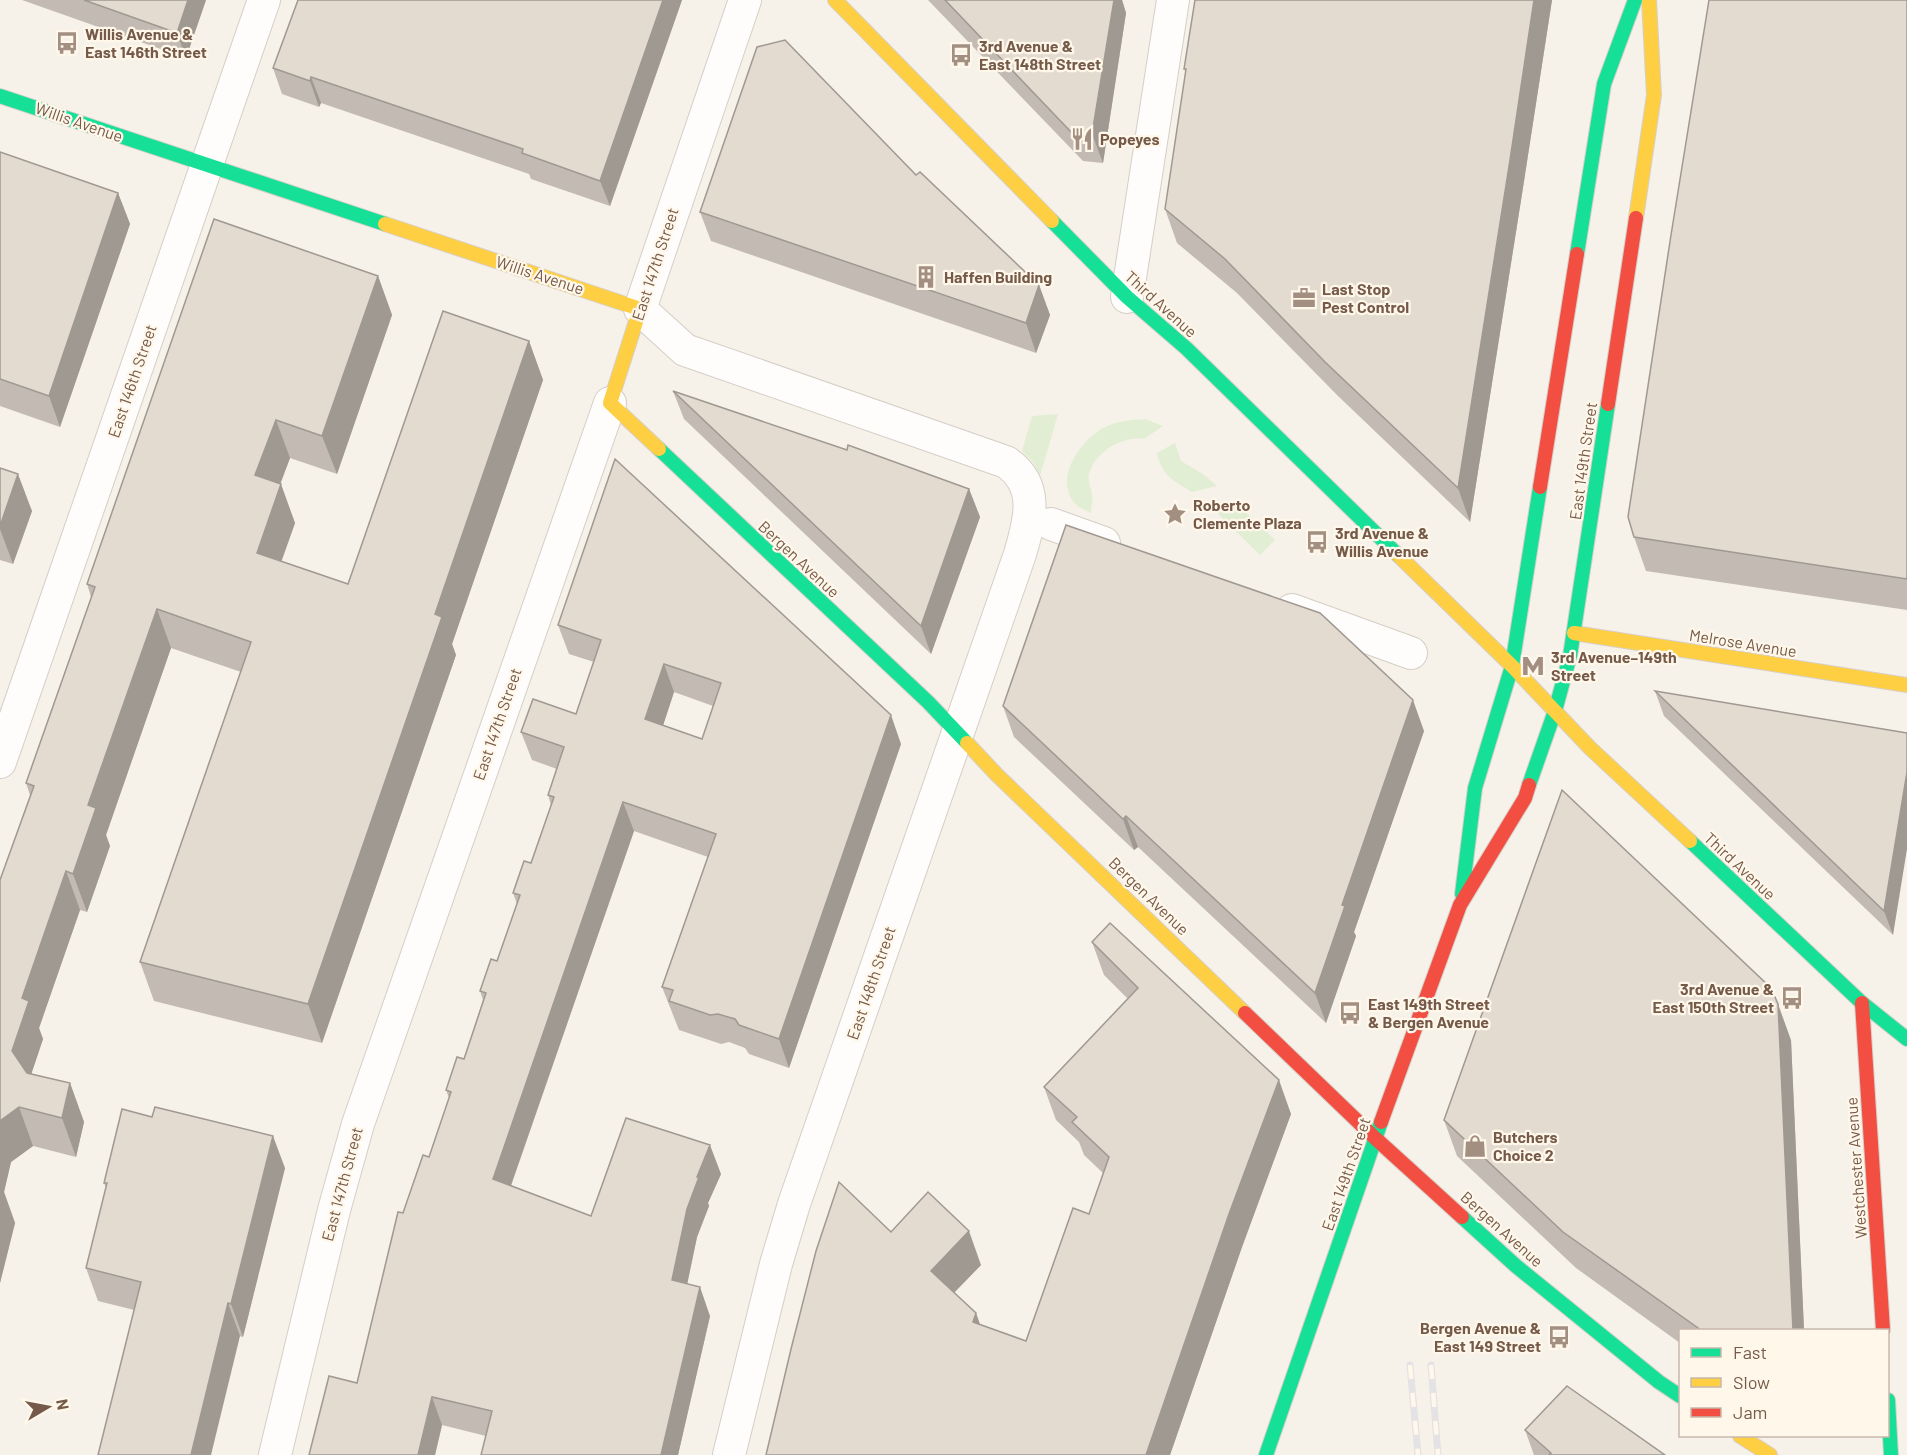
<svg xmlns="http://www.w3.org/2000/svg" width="1907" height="1455" font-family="Barlow,sans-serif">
  <rect width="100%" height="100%" fill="#f6f2e9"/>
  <g fill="#e1eed3">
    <polygon points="1058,414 1040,476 1033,462 1022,451 1032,416"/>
    <path d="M1145,419L1163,426L1144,439C1123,436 1098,450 1090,471C1086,479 1091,486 1092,494C1093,500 1091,507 1091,513C1084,510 1076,506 1072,500C1056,474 1082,440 1103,428C1116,421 1131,420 1145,419Z"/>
    <path d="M1175,443L1181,461L1203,474L1217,486L1192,492C1174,481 1161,475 1157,453Z"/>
    <polygon points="1234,501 1275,540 1260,555 1209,505"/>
  </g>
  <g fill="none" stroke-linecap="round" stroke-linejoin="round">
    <g stroke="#d5cec6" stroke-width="34">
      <g id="street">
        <polyline points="1127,297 1173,0"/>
        <polyline points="1051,524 1104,543"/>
        <polyline points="1292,610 1411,653"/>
        <polyline points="0,762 264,0"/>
        <polyline points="275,1455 334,1210 358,1124 610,403"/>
        <path d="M729,1455L776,1264L794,1204L1020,554C1030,520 1040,485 1006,462L685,350L640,309L745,0"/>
      </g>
    </g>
    <g stroke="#d6cfc7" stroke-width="16">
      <g id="fast">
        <polyline points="0,96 385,224"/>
        <polyline points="1052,221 1127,297 1186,348 1399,556"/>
        <polyline points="1577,254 1604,84 1635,0"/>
        <polyline points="659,449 928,702 967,743"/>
        <polyline points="1529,785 1555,711 1570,656 1608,404"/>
        <polyline points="1690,841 1862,1003 1907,1039"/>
        <polyline points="1462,894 1475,788 1512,666 1540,487"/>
        <polyline points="1462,1217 1516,1266 1659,1382 1680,1396"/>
        <polyline points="1888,1400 1891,1455"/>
        <polyline points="1266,1455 1381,1122"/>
      </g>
    </g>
    <g stroke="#d6cfc7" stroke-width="16">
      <g id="slow">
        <polyline points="835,0 1052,221"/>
        <polyline points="1636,218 1654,95 1649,0"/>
        <polyline points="385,224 640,309 610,403 659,449"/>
        <polyline points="1399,556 1512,666 1590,748 1690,841"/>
        <polyline points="1574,633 1907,685"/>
        <polyline points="967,743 997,775 1245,1013"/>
        <polyline points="1740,1436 1770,1455"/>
      </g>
    </g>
    <g stroke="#d6cfc7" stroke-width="16">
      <g id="jam">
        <polyline points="1608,404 1636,218"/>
        <polyline points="1540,487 1577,254"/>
        <polyline points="1862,1003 1883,1330"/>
        <polyline points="1245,1013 1375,1138 1462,1217"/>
        <polyline points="1381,1122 1460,905 1525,798 1529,785"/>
      </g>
    </g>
    <use href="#street" stroke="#fefdfc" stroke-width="32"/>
    <use href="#fast" stroke="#16e098" stroke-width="14"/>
    <use href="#slow" stroke="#ffcf43" stroke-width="14"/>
    <use href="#jam" stroke="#f24e42" stroke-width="14"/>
    <g stroke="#e4e2e4" stroke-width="7">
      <g id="rail">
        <polyline points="1410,1365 1418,1455"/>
        <polyline points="1431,1365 1438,1455"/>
      </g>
    </g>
    <use href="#rail" stroke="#fff7ea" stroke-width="4.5" stroke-dasharray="14" stroke-linecap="butt"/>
  </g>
  <g fill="#c3bbb3" fill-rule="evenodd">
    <polygon points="22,0 206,0 186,58"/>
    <polygon points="298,0 682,0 610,206 531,179 529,174 321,103 319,107 282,94 273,68"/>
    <polygon points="928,0 1122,0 1126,13 1103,163 1083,161"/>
    <polygon points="1195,0 1552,0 1522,194 1470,522 1337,395 1237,293 1177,243 1165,209 1186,72 1184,69"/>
    <polygon points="1907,0 1907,610 1646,571 1634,537"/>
    <polygon points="0,152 118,193 130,224 60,427 0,406"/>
    <polygon points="916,175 1039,285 1050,315 1036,353 711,241 700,212"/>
    <polygon points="378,276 392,315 337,474 290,458 280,484 295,523 281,561 348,584 529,341 543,380 452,644 456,655 322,1043 154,1001 140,962 241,672 171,648 106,835 110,846 87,912 80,910 39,1028 43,1039 31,1074 70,1083 84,1122 76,1157 33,1146 11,1162 4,1192 15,1223 0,1283 0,880 30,795 26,783 91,597 87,584"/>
    <polygon points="673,391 847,450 969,489 980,517 931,654 684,419"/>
    <polygon points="0,468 32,511 13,564 0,560"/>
    <path d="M558,625L901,744L789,1068L749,1054L745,1048L729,1042L721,1044L679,1030L662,987L708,857L634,831L511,1186L591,1216L721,1174L708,1203L709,1206L697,1237L687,1284L710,1316L678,1455H481L486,1436L442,1425L435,1455H309L357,1383L403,1213L429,1157L449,1098L446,1090L464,1059L483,1000L480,991L497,961L517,904L513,893L531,863L551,805L548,795L557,769L532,760L521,732L576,714L594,662L569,654ZM674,692L713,706L702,739L663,725Z"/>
    <polygon points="1655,691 1907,733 1893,935 1664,716"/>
    <polygon points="1003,706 1424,731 1354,932 1356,936 1326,1023 1138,847 1134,850 1014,737"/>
    <polygon points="1092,942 1291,1114 1242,1247 1170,1455 766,1455 891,1232 981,1265 954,1293 976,1313 980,1325 1026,1341 1089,1214 1103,1173 1084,1155 1079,1142 1056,1120 1044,1087 1128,999 1104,975"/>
    <polygon points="1791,1040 1804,1330 1680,1330 1680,1343 1576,1268 1457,1156 1444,1120"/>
    <polygon points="285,1168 243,1337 98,1301 86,1268 106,1188 104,1183"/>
    <polygon points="1525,1430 1665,1455 1534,1455"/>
  </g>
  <g fill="#9f9992">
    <polygon points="188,0 206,0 186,58 177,33"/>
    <polygon points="663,0 682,0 610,206 600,181"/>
    <polygon points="1114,0 1122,0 1126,13 1103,163 1092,134"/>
    <polygon points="1534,0 1552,0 1522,194 1470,522 1458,488"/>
    <polygon points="311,77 321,103 319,107 310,81"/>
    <polygon points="118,193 130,224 60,427 49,396"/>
    <polygon points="378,276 392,315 337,474 322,436"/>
    <polygon points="1039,285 1050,315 1036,353 1026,323"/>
    <polygon points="529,341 543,380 452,644 456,655 322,1043 308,1004 435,614"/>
    <polygon points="276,420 290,458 269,514 255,475"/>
    <polygon points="18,474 32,511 13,564 0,529 0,526"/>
    <polygon points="281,484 295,523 271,591 257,553"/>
    <polygon points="969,489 980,517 931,654 921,626"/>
    <polygon points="157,609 171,648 106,835 110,846 87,912 73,874 88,805"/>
    <polygon points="664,664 674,692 656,747 645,719"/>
    <polygon points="1413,700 1424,731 1354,932 1356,936 1326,1023 1315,993 1342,905"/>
    <polygon points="891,715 901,744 789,1068 779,1039"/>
    <polygon points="1907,772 1907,849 1893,935 1884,911"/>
    <polygon points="623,802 634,831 503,1208 493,1179"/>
    <polygon points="1126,816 1138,847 1134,850 1123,819"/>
    <polygon points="66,871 80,910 39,1028 43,1039 26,1090 12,1051 22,998"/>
    <polygon points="1778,1004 1791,1040 1804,1330 1793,1330"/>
    <polygon points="1279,1080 1291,1114 1242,1247 1170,1455 1146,1455 1229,1214"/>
    <polygon points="70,1083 84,1122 76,1157 62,1118"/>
    <polygon points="19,1107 33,1146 11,1162 4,1192 15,1223 0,1283 0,1121"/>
    <polygon points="273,1136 285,1168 243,1337 231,1304"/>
    <polygon points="710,1145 721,1174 708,1203 709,1206 697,1237 682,1309 672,1280 687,1209 697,1177"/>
    <polygon points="969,1231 981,1265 943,1304 931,1271"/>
    <polygon points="700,1287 710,1316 678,1455 661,1455"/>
    <polygon points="228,1303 240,1336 211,1455 191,1455"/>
    <polygon points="976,1313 988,1347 973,1322"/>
    <polygon points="432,1397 442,1425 435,1455 418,1455"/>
  </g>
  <g fill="#e3dad0" stroke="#9f9992" stroke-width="1.5" fill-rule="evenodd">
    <polygon points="84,0 188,0 177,33"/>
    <polygon points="298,0 663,0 600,181 522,153 523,149 311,77 310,81 273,68"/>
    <polygon points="945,0 1114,0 1092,134 1072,133"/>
    <polygon points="1195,0 1534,0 1510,160 1458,488 1325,362 1225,259 1165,209 1186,69 1184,69"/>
    <polygon points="1709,0 1907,0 1907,579 1634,537 1628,517 1671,235"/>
    <polygon points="785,40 916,175 920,172 1039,285 1026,323 700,212 757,47"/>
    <polygon points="0,152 118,193 49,396 0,379"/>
    <polygon points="214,219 378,276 322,436 276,420 255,475 281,484 257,553 348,584 443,311 529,341 435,614 442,617 308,1004 140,962 251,642 157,609 88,805 96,808 73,874 66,871 22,998 29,1001 12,1051 27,1073 70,1083 62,1118 19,1107 0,1121 0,880 34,786 26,783 95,587 87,584"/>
    <polygon points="673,391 847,450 848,445 969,489 921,626"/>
    <path d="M615,459L891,715L779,1039L739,1025L735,1019L718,1014L710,1015L669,1001L673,990L662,987L716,834L623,802L493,1179L591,1216L626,1118L710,1145L697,1177H699L687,1209L672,1280L700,1287L661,1455H481L492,1411L432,1397L418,1455H309L329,1376L357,1383L398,1212L403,1213L423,1155L429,1157L451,1092L446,1090L457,1057L464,1059L486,993L480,991L491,959L497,961L520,895L513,893L524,861L531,863L554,797L548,795L564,747L521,732L533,699L576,714L601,640L558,625ZM664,664L721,683L702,739L645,719Z"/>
    <polygon points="0,468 18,474 0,526"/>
    <polygon points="1066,525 1320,613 1413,700 1342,905 1345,906 1315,993 1126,816 1123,819 1003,706"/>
    <polygon points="1655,691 1907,733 1907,772 1884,911"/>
    <polygon points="1562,790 1771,988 1778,1004 1793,1330 1701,1330 1563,1232 1444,1120"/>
    <polygon points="1110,923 1279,1080 1229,1214 1146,1455 766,1455 791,1349 816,1251 839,1182 891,1232 928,1192 969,1231 931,1271 976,1313 973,1322 1026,1341 1073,1208 1089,1214 1109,1157 1072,1122 1077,1117 1044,1087 1138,988 1092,942"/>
    <polygon points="155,1107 273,1136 231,1304 228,1303 191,1455 98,1455 141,1282 86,1268 107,1183 104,1183 122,1109 152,1117"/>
    <polygon points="1567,1386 1665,1455 1549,1455 1551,1453 1525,1430"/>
  </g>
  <defs>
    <g id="bus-bare" transform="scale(1.8)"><path d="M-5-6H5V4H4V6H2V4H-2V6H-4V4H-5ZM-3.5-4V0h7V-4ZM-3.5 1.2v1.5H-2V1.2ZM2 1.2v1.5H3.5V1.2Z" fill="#a28f81" stroke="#fff7ea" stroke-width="2.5" paint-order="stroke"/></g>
    <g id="restaurant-bare" transform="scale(1.8)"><path d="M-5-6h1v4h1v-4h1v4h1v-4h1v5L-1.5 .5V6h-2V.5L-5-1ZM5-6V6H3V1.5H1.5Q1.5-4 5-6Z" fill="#a28f81" stroke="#fff7ea" stroke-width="2.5" paint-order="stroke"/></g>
    <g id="building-bare" transform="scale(1.8)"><path d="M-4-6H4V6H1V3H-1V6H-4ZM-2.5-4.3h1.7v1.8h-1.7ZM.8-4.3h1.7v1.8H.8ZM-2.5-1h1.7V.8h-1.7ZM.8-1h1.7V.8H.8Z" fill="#a28f81" stroke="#fff7ea" stroke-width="2.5" paint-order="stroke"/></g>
    <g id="office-bare" transform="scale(1.8)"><path d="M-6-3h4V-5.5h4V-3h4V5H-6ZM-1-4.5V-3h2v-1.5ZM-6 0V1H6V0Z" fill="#a28f81" stroke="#fff7ea" stroke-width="2.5" paint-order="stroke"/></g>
    <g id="sight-bare" transform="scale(1.8)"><path d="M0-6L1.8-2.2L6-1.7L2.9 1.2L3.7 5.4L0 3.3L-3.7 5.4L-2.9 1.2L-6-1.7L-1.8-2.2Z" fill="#a28f81" stroke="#fff7ea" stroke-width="2.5" paint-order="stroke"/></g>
    <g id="metro-bare" transform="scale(1.8)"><path d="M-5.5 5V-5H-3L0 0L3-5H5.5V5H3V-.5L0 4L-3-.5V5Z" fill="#a28f81" stroke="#fff7ea" stroke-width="2.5" paint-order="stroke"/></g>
    <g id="shop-bare" transform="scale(1.8)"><path d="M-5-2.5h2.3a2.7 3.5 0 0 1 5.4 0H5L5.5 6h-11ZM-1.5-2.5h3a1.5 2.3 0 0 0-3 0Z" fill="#a28f81" stroke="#fff7ea" stroke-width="2.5" paint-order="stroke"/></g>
  </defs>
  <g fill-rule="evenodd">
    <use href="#bus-bare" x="67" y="43"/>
    <use href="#bus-bare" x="961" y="55"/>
    <use href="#restaurant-bare" x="1082" y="139"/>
    <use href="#building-bare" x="926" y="277"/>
    <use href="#office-bare" x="1304" y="298"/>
    <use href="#sight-bare" x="1175" y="514"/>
    <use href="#bus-bare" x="1317" y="542"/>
    <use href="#metro-bare" x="1533" y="666"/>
    <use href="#bus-bare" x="1792" y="998"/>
    <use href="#bus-bare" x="1350" y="1013"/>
    <use href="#shop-bare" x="1475" y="1146"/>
    <use href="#bus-bare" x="1559" y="1337"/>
  </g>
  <g text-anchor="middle" stroke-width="4.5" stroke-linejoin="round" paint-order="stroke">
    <g font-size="16" font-weight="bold" fill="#755a49" stroke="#fff7ea" text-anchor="start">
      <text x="85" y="40">Willis Avenue &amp;<tspan x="85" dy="18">East 146th Street</tspan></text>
      <text x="979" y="52">3rd Avenue &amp;<tspan x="979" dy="18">East 148th Street</tspan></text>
      <text x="1100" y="145">Popeyes</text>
      <text x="944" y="283">Haffen Building</text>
      <text x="1322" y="295">Last Stop<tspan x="1322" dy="18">Pest Control</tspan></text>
      <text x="1193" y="511">Roberto<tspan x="1193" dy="18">Clemente Plaza</tspan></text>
      <text x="1335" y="539">3rd Avenue &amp;<tspan x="1335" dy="18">Willis Avenue</tspan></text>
      <text x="1551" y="663">3rd Avenue–149th<tspan x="1551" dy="18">Street</tspan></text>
      <text x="1774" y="995" text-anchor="end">3rd Avenue &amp;<tspan x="1774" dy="18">East 150th Street</tspan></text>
      <text x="1368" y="1010">East 149th Street<tspan x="1368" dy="18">&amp; Bergen Avenue</tspan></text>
      <text x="1493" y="1143">Butchers<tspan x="1493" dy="18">Choice 2</tspan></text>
      <text x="1541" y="1334" text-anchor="end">Bergen Avenue &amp;<tspan x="1541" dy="18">East 149 Street</tspan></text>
    </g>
    <g font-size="16" fill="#755a49" stroke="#fff7ea">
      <text transform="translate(79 122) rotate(19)" y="6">Willis Avenue</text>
      <text transform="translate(655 264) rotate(-72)" y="6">East 147th Street</text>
      <text transform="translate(540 275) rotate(18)" y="6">Willis Avenue</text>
      <text transform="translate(1161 304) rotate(42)" y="6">Third Avenue</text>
      <text transform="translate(132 381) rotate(-71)" y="6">East 146th Street</text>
      <text transform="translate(1583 461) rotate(-82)" y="6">East 149th Street</text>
      <text transform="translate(799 559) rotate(43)" y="6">Bergen Avenue</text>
      <text transform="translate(1743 643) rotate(9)" y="6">Melrose Avenue</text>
      <text transform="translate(497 724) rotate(-71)" y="6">East 147th Street</text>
      <text transform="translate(1740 866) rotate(43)" y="6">Third Avenue</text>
      <text transform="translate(1149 896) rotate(44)" y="6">Bergen Avenue</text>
      <text transform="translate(871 983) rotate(-71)" y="6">East 148th Street</text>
      <text transform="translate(1856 1168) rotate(-94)" y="6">Westchester Avenue</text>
      <text transform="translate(1346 1174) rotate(-71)" y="6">East 149th Street</text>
      <text transform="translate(342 1184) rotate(-75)" y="6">East 147th Street</text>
      <text transform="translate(1502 1229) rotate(42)" y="6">Bergen Avenue</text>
    </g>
  </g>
  <rect x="1679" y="1329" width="210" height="108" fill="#fff7ea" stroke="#c8b8aa" stroke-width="1.5"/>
  <rect x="1691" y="1348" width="30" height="9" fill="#16e098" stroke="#c8b8aa" stroke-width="1.5"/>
  <text x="1733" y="1359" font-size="18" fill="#755a49">Fast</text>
  <rect x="1691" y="1378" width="30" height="9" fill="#ffcf43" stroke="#c8b8aa" stroke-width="1.5"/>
  <text x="1733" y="1389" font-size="18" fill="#755a49">Slow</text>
  <rect x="1691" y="1408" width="30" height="9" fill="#f24e42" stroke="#c8b8aa" stroke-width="1.5"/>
  <text x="1733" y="1419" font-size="18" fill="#755a49">Jam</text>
  <g transform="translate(48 1407) rotate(80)" stroke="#fff7ea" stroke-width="4.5" paint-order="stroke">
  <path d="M0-4.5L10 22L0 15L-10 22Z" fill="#755a49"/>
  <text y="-9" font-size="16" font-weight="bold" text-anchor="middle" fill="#755a49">N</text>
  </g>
</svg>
